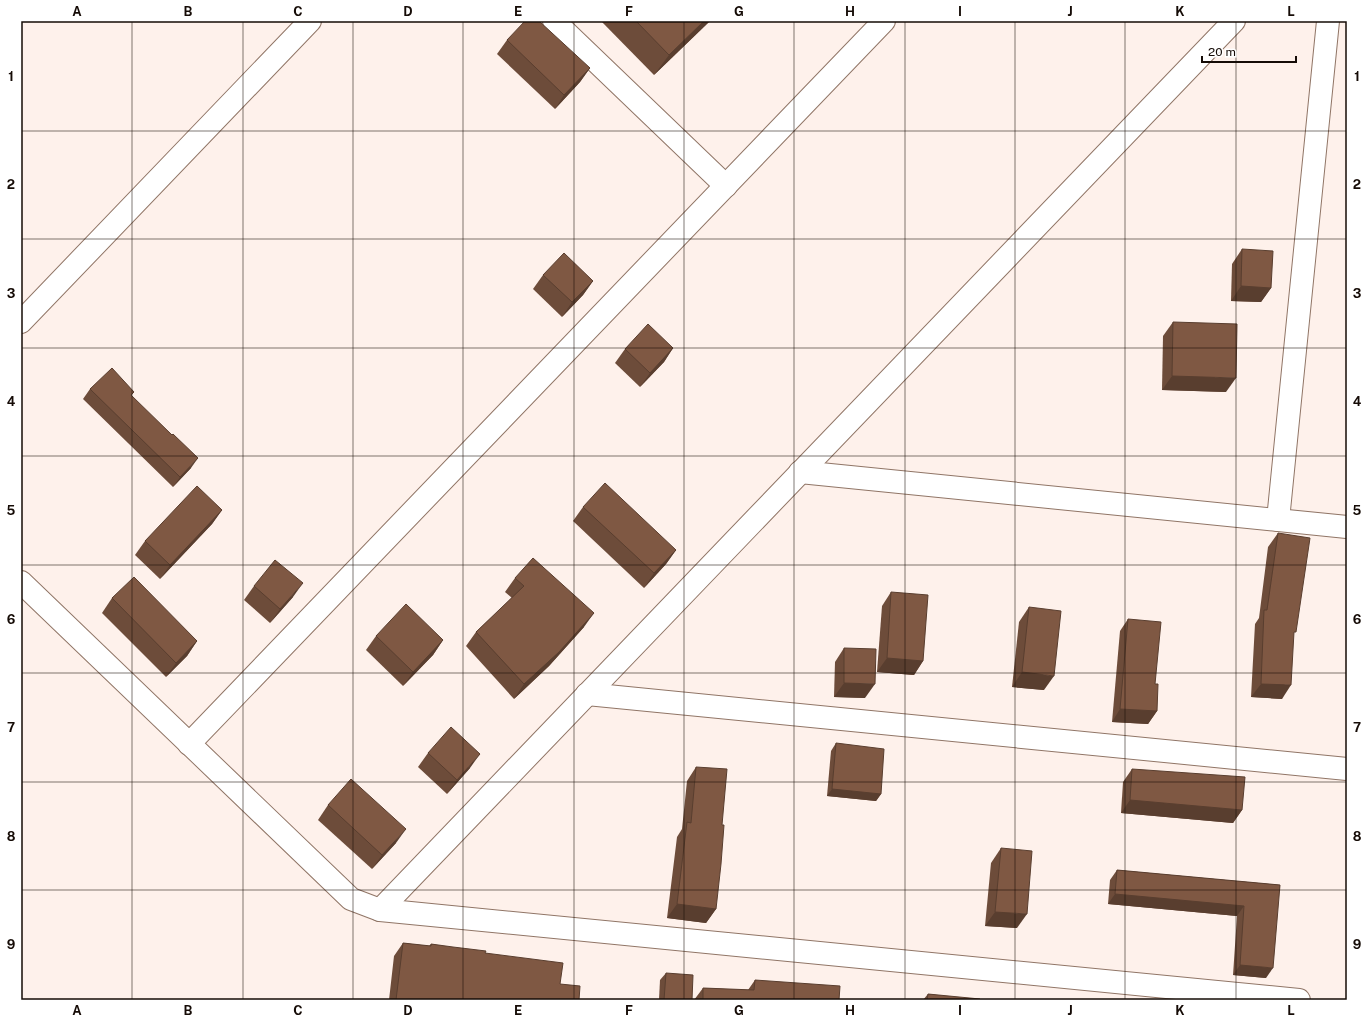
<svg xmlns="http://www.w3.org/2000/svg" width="1368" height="1021" font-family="'Public Sans',sans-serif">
  <rect width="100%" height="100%" fill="#fef1eb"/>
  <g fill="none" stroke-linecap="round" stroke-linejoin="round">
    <g stroke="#907566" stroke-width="24">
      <g id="minor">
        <polyline points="554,21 726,186"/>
        <polyline points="21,322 310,21"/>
        <polyline points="800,472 1347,527"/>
        <polyline points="1278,520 1328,21"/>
        <polyline points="21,582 351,899 380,910 1299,1000"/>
        <polyline points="587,694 1347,769"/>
        <polyline points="189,744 884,21"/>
        <polyline points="380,910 1234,21"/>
      </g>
    </g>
    <use href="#minor" stroke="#fff" stroke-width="22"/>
  </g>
  <g fill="#6d4c3a">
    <polygon points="601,21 710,21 654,75"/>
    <polygon points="507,40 590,68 580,82 555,109 497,54"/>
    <polygon points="1242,249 1271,288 1261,302 1231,301 1232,264"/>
    <polygon points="543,275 593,281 583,295 562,317 533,289"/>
    <polygon points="1173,322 1226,392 1162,390 1163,336"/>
    <polygon points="673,348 664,362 640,387 615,363 625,349"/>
    <polygon points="90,389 134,392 131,396 191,468 173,487 83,399"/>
    <polygon points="583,507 676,550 666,564 644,588 573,521"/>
    <polygon points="222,510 212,524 160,579 135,555 145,541"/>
    <polygon points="1278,533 1293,636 1282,699 1251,697 1255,624 1259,618 1268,547"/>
    <polygon points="515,578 584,627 549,666 514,699 466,646 476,632 512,598 505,592"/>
    <polygon points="254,586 293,597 270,623 244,600"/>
    <polygon points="891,592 923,661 914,675 877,672 882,606"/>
    <polygon points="112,598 197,641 187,656 166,677 102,613"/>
    <polygon points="1029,607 1044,690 1012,687 1019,622"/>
    <polygon points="1128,619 1155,684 1157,711 1148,724 1112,722 1120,631"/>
    <polygon points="376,636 443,640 433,655 403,686 366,650"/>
    <polygon points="844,648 865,698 834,697 835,662"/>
    <polygon points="836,743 881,794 876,801 827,796 831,751"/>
    <polygon points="428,753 470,768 447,794 418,767"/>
    <polygon points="696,767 716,909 706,923 667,918 677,837 682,829 687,781"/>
    <polygon points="1132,769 1242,810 1233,823 1121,813 1123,782"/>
    <polygon points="328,805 396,843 372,869 318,820"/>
    <polygon points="1001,848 1017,928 985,926 991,863"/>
    <polygon points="1117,870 1280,885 1266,978 1233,975 1237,916 1108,904 1110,880"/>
    <polygon points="403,943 429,946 431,944 485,953 560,984 579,1000 389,1000 394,956"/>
    <polygon points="666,973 692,1000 659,1000 660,980"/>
    <polygon points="755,980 839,1000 694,1000 703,988 748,990"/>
    <polygon points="928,994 980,1000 923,1000"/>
  </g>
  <g fill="#593e2f">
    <polygon points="704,21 710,21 654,75 669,55"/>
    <polygon points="590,68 580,82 555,109 564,95"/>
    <polygon points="593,281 583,295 562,317 572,302"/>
    <polygon points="1241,286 1271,288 1261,302 1231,301"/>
    <polygon points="673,348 664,362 640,387 650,373"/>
    <polygon points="1172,376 1236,378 1226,392 1162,390"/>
    <polygon points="198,458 191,468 173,487 180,477"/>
    <polygon points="222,510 212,524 160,579 170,565"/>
    <polygon points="676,550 666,564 644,588 654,573"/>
    <polygon points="303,583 293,597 270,623 280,609"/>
    <polygon points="594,613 584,627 549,666 514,699 524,684"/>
    <polygon points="443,640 433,655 403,686 413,672"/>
    <polygon points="197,641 187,656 166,677 176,663"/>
    <polygon points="887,658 923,661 914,675 877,672"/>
    <polygon points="1022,672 1054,676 1044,690 1012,687"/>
    <polygon points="844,683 875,684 865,698 834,697"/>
    <polygon points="1261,684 1291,685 1282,699 1251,697"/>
    <polygon points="1120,709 1157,711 1148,724 1112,722"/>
    <polygon points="480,754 470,768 447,794 457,780"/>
    <polygon points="832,789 881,794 876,801 827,796"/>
    <polygon points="1130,800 1242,810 1233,823 1121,813"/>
    <polygon points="406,829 396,843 372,869 382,855"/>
    <polygon points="1115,894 1244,906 1237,916 1108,904"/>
    <polygon points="677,904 716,909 706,923 667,918"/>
    <polygon points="995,912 1027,914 1017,928 985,926"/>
    <polygon points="1240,965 1273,968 1266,978 1233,975"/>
  </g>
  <g fill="#7f5843" stroke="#593e2f">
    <polygon points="525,21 539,21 590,68 564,95 507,40"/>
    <polygon points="636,21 704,21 669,55"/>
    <polygon points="1242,249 1273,251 1271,288 1241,286"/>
    <polygon points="564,253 593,281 572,302 543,275"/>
    <polygon points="1173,322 1237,324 1236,378 1172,376"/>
    <polygon points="648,324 673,348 650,373 625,349"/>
    <polygon points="112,368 134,392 131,395 172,435 173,434 198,458 180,477 90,389"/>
    <polygon points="605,483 676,550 654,573 583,507"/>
    <polygon points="197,486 222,510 170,565 145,541"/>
    <polygon points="1278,533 1310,538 1296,632 1294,632 1291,685 1261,684 1264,610 1267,610"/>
    <polygon points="533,558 594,613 559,652 524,684 476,632 524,586 515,578"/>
    <polygon points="275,560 303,583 280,609 254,586"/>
    <polygon points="134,577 197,641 176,663 112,598"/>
    <polygon points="891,592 928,595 923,661 887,658"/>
    <polygon points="406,604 443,640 413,672 376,636"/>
    <polygon points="1029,607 1061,611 1054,676 1022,672"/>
    <polygon points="1128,619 1161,622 1155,684 1158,684 1157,711 1120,709"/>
    <polygon points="844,648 876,649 875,684 844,683"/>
    <polygon points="451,727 480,754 457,780 428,753"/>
    <polygon points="836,743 884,749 881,794 832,789"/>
    <polygon points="696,767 727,769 722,825 724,825 721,864 716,909 677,904 687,822 691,823"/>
    <polygon points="1132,769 1245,777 1242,810 1130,800"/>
    <polygon points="351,779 406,829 382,855 328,805"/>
    <polygon points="1001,848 1032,851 1027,914 995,912"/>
    <polygon points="1117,870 1280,885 1273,968 1240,965 1244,906 1115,894"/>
    <polygon points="403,943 431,946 431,944 453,947 486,951 485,953 563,963 560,984 580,986 579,1000 396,1000"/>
    <polygon points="666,973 693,975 692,1000 664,1000"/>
    <polygon points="755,980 840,986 839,1000 703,1000 703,988 754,990"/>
    <polygon points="928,994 980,999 980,1000 927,1000"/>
  </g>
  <path fill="none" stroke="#150b06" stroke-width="1" stroke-opacity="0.55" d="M132,21V1000M243,21V1000M353,21V1000M463,21V1000M574,21V1000M684,21V1000M794,21V1000M905,21V1000M1015,21V1000M1125,21V1000M1236,21V1000M21,131H1347M21,239H1347M21,348H1347M21,456H1347M21,565H1347M21,673H1347M21,782H1347M21,890H1347"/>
  <rect width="1368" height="1021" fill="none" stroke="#ffffff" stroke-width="44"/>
  <path d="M1202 56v6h94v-6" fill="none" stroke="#150b06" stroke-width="2"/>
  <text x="1208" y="56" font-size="12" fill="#150b06" stroke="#ffffff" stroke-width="3" paint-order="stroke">20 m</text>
  <rect x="22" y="22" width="1324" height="977" fill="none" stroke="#150b06" stroke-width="1.5"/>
  <g font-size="13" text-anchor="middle" font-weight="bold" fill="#150b06">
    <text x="77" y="16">A</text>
    <text x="188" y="16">B</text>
    <text x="298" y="16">C</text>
    <text x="408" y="16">D</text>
    <text x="518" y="16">E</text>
    <text x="629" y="16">F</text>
    <text x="739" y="16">G</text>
    <text x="850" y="16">H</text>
    <text x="960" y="16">I</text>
    <text x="1070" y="16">J</text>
    <text x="1180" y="16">K</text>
    <text x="1291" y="16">L</text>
    <text x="11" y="81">1</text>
    <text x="1357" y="81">1</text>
    <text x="11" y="189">2</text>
    <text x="1357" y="189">2</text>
    <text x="11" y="298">3</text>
    <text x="1357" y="298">3</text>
    <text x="11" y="406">4</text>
    <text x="1357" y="406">4</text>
    <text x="11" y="515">5</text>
    <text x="1357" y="515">5</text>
    <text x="11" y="624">6</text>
    <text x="1357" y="624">6</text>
    <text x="11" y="732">7</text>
    <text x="1357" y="732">7</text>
    <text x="11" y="841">8</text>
    <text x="1357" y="841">8</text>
    <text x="11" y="949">9</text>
    <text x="1357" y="949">9</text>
    <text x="77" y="1015">A</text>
    <text x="188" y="1015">B</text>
    <text x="298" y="1015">C</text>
    <text x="408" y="1015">D</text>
    <text x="518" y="1015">E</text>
    <text x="629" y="1015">F</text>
    <text x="739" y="1015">G</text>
    <text x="850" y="1015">H</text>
    <text x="960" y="1015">I</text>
    <text x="1070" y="1015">J</text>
    <text x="1180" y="1015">K</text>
    <text x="1291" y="1015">L</text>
  </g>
</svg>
